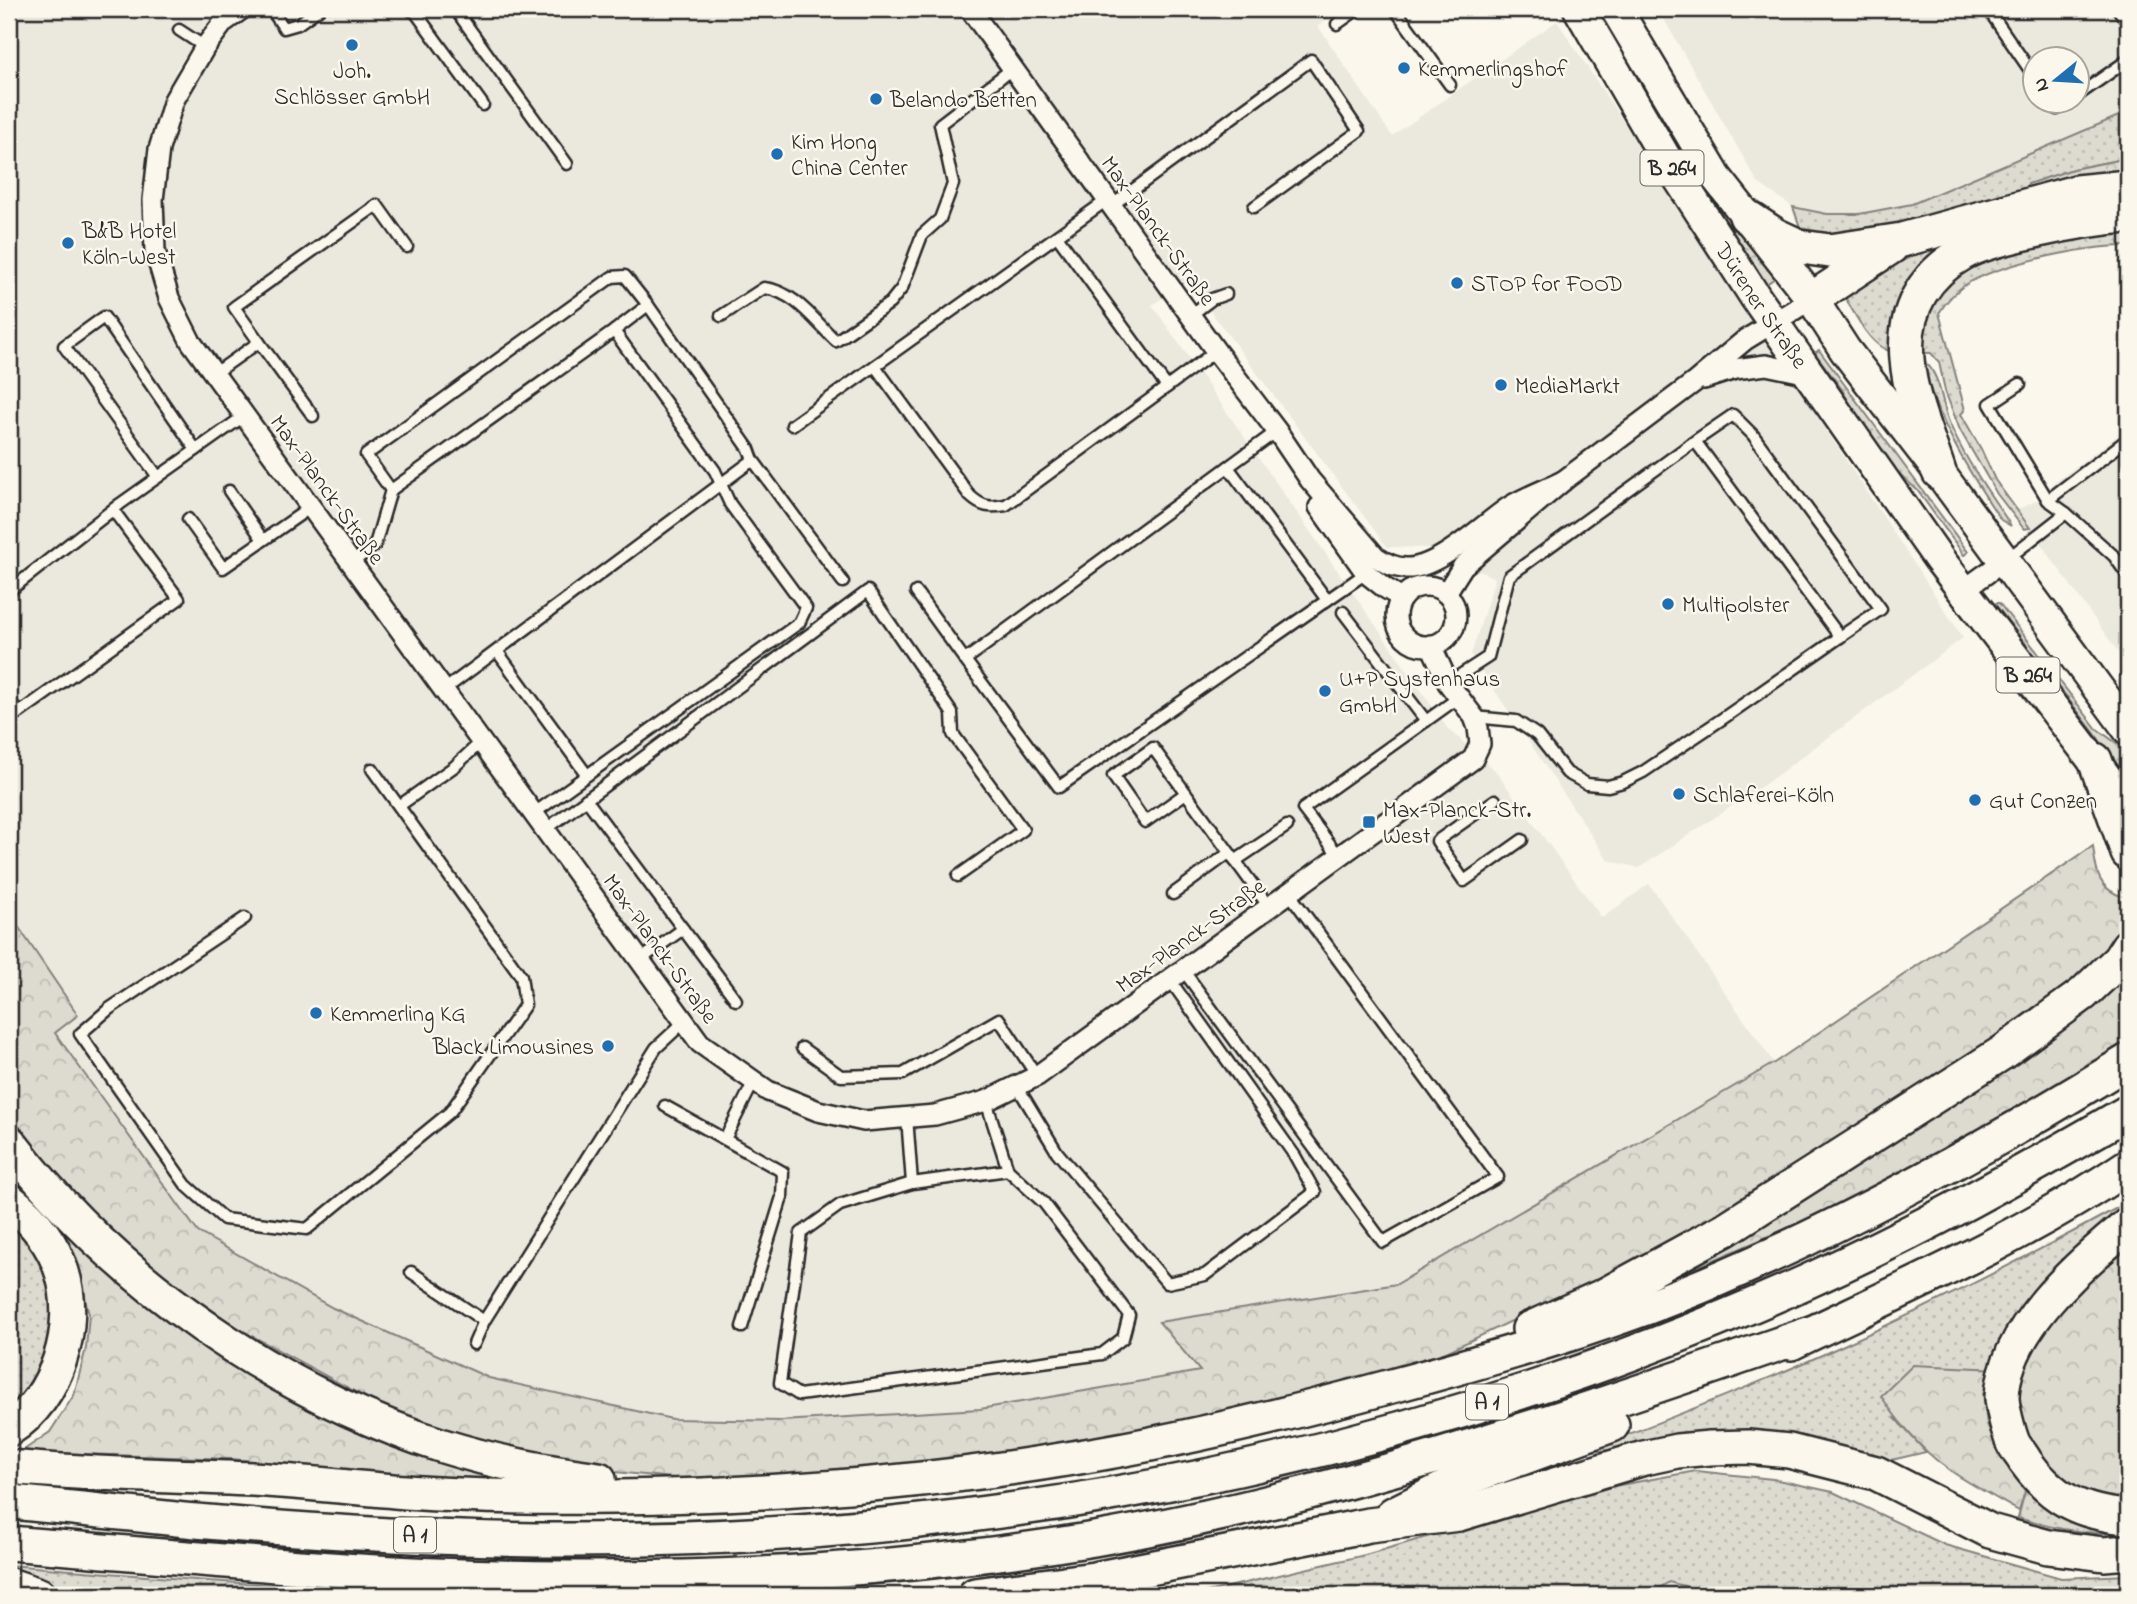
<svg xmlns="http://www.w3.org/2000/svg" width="2137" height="1604" font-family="'Indie Flower',sans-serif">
  <defs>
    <pattern id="grass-dots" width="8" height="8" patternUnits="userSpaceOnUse" patternTransform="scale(1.75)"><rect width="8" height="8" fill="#dddad0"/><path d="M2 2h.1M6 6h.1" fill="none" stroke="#bebbb3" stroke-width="1.8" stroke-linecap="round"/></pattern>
    <pattern id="forest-crowns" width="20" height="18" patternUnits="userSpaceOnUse" patternTransform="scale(1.75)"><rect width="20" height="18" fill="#dddad0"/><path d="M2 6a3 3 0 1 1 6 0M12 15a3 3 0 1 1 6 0" fill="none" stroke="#bebbb3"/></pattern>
  </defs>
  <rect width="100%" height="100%" fill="#fbf7ec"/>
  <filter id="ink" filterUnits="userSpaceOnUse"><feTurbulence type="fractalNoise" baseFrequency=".0143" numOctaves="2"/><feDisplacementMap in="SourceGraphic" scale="14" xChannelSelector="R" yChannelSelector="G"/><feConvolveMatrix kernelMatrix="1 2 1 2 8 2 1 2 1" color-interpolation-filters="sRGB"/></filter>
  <g filter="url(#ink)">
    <g fill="#ebe8de" fill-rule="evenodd">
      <polygon points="9,9 220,9 216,12 174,72 264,9 1341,9 1318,26 1392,136 1557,21 1963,638 1765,784 1639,868 1608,860 1471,655 1495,578 1430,548 1387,547 1188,281 1152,305 1448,729 1494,769 1602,918 1649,884 1774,1063 1397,1284 1159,1322 1201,1371 980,1409 782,1421 672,1419 489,1378 333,1308 198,1232 54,1032 77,1015 9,913"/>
      <path d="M1658,9H2128V112L1912,204L1860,214H1827L1793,207L1758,183ZM2036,60H2078V102H2036Z"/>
      <polygon points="2128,428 2128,666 2017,510 2036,501 2053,484"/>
      <polygon points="1669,1582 1717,1595 1648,1595"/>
    </g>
    <g fill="url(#grass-dots)" stroke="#84827e" stroke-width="2">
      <path d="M1592,9H1602C1656,100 1704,198 1779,275L1765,285L1704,198Z"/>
      <polygon points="2128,112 2128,158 2073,169 2028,184 2020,194 1917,222 1824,240 1801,230 1793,207 1827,214 1859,214 1912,204"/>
      <path d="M2128,229V246C2089,245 2004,263 1970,282C1957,289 1947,300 1939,313L1965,410L1961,414L1981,449L1995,480L2030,528L2024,529L1997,494L1960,430L1945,391L1939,362L1931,353H1920L1919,340L1937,290L1977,263L2037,245Z"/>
      <path d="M1962,237L1898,353C1870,351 1855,313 1842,292C1881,270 1919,251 1962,237Z"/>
      <polygon points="1819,350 1968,552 1964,555 1917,490 1880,456 1841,388 1815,353"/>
      <path d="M1922,364L1928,365C1941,380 1942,404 1949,422C1964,459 1990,493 2011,526L2001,520C1968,471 1938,421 1922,364Z"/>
      <polygon points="1996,603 1999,603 2097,729 2122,747 2128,756 2128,780 2093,731 1995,604"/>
      <path d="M2128,1202V1210C2088,1240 2044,1268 2018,1312C2008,1329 2004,1351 1998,1369L1895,1418L1926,1452L1883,1462L1623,1450L1586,1451C1669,1418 1752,1387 1833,1350C1933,1305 2032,1255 2128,1202Z"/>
      <polygon points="9,1218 42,1259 52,1292 54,1333 41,1373 9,1412"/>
      <polygon points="1696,1471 1773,1479 1833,1492 1945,1545 2061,1578 2128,1575 2128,1595 1717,1595 1669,1582 1648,1595 1194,1595 1365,1555 1582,1492"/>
      <path d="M2025,1491L2053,1507L2128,1530V1534C2086,1534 2058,1530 2018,1518Z"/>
      <polygon points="9,1565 208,1581 434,1595 74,1595 9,1575"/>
    </g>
    <g fill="url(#forest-crowns)" stroke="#84827e" stroke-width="2">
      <polygon points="2128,158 2128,174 2020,194 2028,184 2073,169"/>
      <path d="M2093,846C2096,871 2097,889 2124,897L2119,930L2108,950L2069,989L1799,1169L1630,1265L1421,1364L1076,1448L928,1468L702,1481L557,1466L383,1407L241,1330L150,1267L81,1204L9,1125V913L78,1015L55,1033L198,1232L333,1308L489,1378L672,1419L782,1421L980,1409L1200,1371L1159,1322L1397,1284L1774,1063Z"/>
      <polygon points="2128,966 2128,1046 1932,1159 1822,1213 1658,1284"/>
      <polygon points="46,1206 176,1317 541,1485 284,1472 284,1464 231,1459 21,1452 50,1432 74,1395 86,1348 89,1314 76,1268 41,1210"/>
      <polygon points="2128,1238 2128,1507 2123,1506 2062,1482 2029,1439 2024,1426 2018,1398 2020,1371 2069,1286"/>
      <path d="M1913,1365L1998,1369L1983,1393L1987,1424L2001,1456L2025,1491L2019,1511C1998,1499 1977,1488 1957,1475C1926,1456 1901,1426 1881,1396Z"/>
    </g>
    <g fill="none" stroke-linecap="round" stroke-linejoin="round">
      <g stroke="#2b2b2b" stroke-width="15">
        <g id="service">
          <polyline points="271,9 284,28 298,24 319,9"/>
          <polyline points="409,9 416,13 483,105"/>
          <polyline points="455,9 567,164"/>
          <polyline points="1395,9 1450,85"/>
          <polyline points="1988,9 2036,79"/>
          <polyline points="2118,9 2128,23"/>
          <polyline points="1337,24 1358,9"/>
          <polyline points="179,30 205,47"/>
          <polyline points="2078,95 2128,60"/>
          <polyline points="2051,102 2057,109 2068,102"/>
          <polyline points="1111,206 1311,60 1359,131 1254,207"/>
          <polyline points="1057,236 1167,387"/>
          <polyline points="1191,315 1212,299 1226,294"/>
          <path d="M721,316L764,288C794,291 815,321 836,341L890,303L902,288L922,235L940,219L953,184L940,124L1013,68"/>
          <polyline points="259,342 313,416"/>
          <path d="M875,366L970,496C982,507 989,508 1006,505L1216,351"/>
          <polyline points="214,374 259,342 234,307 377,205 407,247"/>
          <polyline points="2020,384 1990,404 2048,500 2066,513"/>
          <polyline points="792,425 1107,200"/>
          <polyline points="1277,431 965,660 1059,787 1366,573"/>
          <polyline points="1228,467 1327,600"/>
          <polyline points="158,477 64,346 104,317 196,450"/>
          <polyline points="391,490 366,455 612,277 625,276 648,305"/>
          <polyline points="229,491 263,540"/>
          <polyline points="2048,500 2128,439"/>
          <polyline points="188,519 223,568 311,507"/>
          <polyline points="2007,559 2066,513 2114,556 2128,576"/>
          <polyline points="352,563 375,545 391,490 614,331 648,305 749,449 753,460 843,582"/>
          <polyline points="9,591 120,504 244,416"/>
          <polyline points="916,592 965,660"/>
          <polyline points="1343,612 1426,721"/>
          <polyline points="497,651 587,775"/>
          <polyline points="1448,683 1488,657 1509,576 1695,441 1840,637 1881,609 1753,435 1733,415 1695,441"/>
          <polyline points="444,690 753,460"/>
          <polyline points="9,700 19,713 179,599 113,510"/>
          <polyline points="1474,717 1516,721 1537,735 1567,773 1587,784 1608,786 1623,782 1643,772 1722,719 1840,637"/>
          <polyline points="1186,793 1145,822 1113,776 1153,748 1269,907"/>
          <polyline points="586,799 736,1000"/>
          <polyline points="1495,800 1437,841 1464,881 1522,840"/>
          <polyline points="399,806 455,766 481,742"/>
          <polyline points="533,814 799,623 806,608 730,504 715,471 614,331"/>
          <polyline points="545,830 868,591 952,713 953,734 1023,830 958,876"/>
          <polyline points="1339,856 1303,809 1458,698"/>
          <polyline points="1235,861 1287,826"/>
          <polyline points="1173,894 1229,853"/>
          <polyline points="245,918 109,1009 80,1034 186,1185 224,1219 307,1229 450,1112 525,1005 521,976 372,769"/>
          <polyline points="640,960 683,929"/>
          <polyline points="1183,970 1383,1242 1498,1177 1289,893"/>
          <polyline points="802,1048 841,1076 903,1074 999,1019 1037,1076"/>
          <polyline points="1017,1086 1057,1152 1167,1283 1205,1275 1315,1192 1295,1156 1170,980"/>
          <polyline points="986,1101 1008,1170 912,1183 840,1205 801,1233 780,1383 799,1395 1102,1354 1123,1338 1129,1315 1044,1203 1008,1170"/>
          <polyline points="665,1106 783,1172 782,1197 742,1327"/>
          <polyline points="907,1117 912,1183"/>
          <polyline points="725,1139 754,1081"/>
          <polyline points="411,1272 484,1321"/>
          <polyline points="474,1344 484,1321 656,1048 684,1022"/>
        </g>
      </g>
      <g stroke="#2b2b2b" stroke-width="24">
        <g id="minor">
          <polyline points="242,9 224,22 205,47 174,100 159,149 153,200 155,251 169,298 191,342 700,1043 768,1091 818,1111 864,1121 935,1115 986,1101 1037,1076 1473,759 1480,744 1478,728 1474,717 1448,683 1431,645"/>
          <path d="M970,9L1216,351L1277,431L1310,480L1376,557C1385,563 1394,568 1406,568C1438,569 1482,525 1509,507C1525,497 1545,490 1563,481"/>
          <polyline points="1704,379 1735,369 1766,365 1809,374"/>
          <polyline points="1319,507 1366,573 1385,588 1402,598"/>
          <circle cx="1426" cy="616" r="30"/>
          <polyline points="1962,591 2004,561"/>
          <polyline points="1446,593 1463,566 1563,481 1696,381 1745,340 1812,299"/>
        </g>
      </g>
      <g stroke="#2b2b2b" stroke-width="35">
        <g id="primary">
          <path id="s1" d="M1579,9L1665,157L1756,298L1939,559L2109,781"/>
          <polyline points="1616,9 1716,177 1812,299 1845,350 1939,472 2128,729"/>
        </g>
      </g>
      <g stroke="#2b2b2b" stroke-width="38">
        <g id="motorway">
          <polyline points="1746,216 1775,235 1801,247 1830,251 1902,240 2076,192 2128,187"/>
          <polyline points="1812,299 1891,247"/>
          <path d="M1939,472C1927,435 1910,398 1907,359C1903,313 1922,276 1963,253C1982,242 2017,235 2039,230C2069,223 2098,218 2128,216"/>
          <polyline points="2095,760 2128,853"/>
          <path d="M9,1142C115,1281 276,1392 443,1446C494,1462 546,1472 599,1479"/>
          <path d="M9,1200C33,1219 53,1243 62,1272C79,1326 57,1399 9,1429"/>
          <path d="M2128,1225C2080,1264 2004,1330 2002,1397C2002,1407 2009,1433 2013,1443C2016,1449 2022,1455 2025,1461C2053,1500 2081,1513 2128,1517"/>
          <polyline points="1529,1329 1605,1295 1726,1229 2002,1053 2083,994 2119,960 2128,946"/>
          <path d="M1791,1343C1906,1288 2023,1237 2128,1166"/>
          <path d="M9,1467C90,1475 171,1475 252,1479C304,1482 355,1488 406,1492C476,1497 547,1498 617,1497C772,1495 927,1483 1079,1457C1185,1440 1289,1414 1392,1386C1503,1356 1613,1324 1718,1279C1860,1218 1997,1142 2128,1061"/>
          <path d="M9,1502C71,1507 133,1515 196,1521C320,1532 446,1540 571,1540C999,1540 1415,1457 1806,1282C1917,1232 2023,1173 2128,1112"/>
          <polyline points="1393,1514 1459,1481 1612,1425"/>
          <path d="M9,1543C195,1558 383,1578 570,1578C745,1579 921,1568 1094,1539C1340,1497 1575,1414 1811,1333"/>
          <polyline points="9,1585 39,1595"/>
          <polyline points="975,1595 1094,1579 1369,1525 1459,1514 1644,1458 1677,1451 1710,1448 1748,1447 1789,1451 1876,1473 1990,1531 2048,1547 2104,1554 2128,1552"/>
        </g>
      </g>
      <use href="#service" stroke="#fbf7ec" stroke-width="10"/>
      <use href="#minor" stroke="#fbf7ec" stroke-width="19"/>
      <use href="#primary" stroke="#fbf7ec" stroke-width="30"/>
      <use href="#motorway" stroke="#fbf7ec" stroke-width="33"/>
    </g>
  </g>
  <g fill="#1f6fb2" stroke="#fbf7ec" stroke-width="2.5">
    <circle cx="352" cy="45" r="7"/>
    <circle cx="1404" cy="68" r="7"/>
    <circle cx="876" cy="99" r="7"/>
    <circle cx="777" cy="154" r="7"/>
    <circle cx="68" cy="243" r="7"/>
    <circle cx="1457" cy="283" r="7"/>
    <circle cx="1501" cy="385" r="7"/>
    <circle cx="1668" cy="604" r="7"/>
    <circle cx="1325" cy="691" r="7"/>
    <circle cx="1679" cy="794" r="7"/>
    <circle cx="1975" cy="800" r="7"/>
    <rect x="1362" y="815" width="14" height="14" rx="3.5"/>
    <circle cx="316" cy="1013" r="7"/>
    <circle cx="608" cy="1046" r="7"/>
  </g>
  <g text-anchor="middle" stroke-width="5" stroke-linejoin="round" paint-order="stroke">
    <g fill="#fbf7ec" stroke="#696865" stroke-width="2">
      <rect x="1640.5" y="150.5" width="63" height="35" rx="5"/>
      <rect x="1996.5" y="657.5" width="63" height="35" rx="5"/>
      <rect x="1466" y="1384.5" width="42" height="35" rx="5"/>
      <rect x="394" y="1517.5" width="42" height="35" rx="5"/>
    </g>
    <g font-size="21" font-weight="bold" fill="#2b2b2b">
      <text x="1672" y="175">B 264</text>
      <text x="2028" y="682">B 264</text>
      <text x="1487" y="1409">A 1</text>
      <text x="415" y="1542">A 1</text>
    </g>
    <g font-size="23" fill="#2b2b2b" stroke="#fbf7ec" text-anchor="start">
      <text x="1418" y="76">Kemmerlingshof</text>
      <text x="352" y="78" text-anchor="middle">Joh.<tspan x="352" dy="26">Schlösser GmbH</tspan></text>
      <text x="890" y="107">Belando Betten</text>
      <text x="791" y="149">Kim Hong<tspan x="791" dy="26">China Center</tspan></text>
      <text x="82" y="238">B&amp;B Hotel<tspan x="82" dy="26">Köln-West</tspan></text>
      <text x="1471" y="291">STOP for FOOD</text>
      <text x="1515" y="393">MediaMarkt</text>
      <text x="1682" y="612">Multipolster</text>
      <text x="1339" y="686">U+P Systenhaus<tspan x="1339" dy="26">GmbH</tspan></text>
      <text x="1693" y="802">Schlaferei-Köln</text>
      <text x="1989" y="808">Gut Conzen</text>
      <text x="1383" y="817">Max-Planck-Str.<tspan x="1383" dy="26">West</tspan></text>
      <text x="330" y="1021">Kemmerling KG</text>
      <text x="594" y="1054" text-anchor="end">Black Limousines</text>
    </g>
    <g font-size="23" fill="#2b2b2b" stroke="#fbf7ec">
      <text transform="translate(1159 230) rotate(54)" y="8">Max-Planck-Straße</text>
      <text dy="8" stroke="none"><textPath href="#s1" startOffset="348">Dürener Straße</textPath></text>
      <text transform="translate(328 489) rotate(54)" y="8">Max-Planck-Straße</text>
      <text transform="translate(1190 935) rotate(-36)" y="8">Max-Planck-Straße</text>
      <text transform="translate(661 948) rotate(54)" y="8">Max-Planck-Straße</text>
    </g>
  </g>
  <rect width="2137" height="1604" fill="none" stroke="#fbf7ec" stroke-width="35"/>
  <rect x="18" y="18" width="2102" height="1569" fill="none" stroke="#2b2b2b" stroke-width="2.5" filter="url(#ink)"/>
  <g transform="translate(2056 80) rotate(252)"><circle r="33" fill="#fbf7ec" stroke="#a8a59f" stroke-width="2"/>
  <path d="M0-5L12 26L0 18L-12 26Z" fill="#1f6fb2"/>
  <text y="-10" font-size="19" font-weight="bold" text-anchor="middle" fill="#2b2b2b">N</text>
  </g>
</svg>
